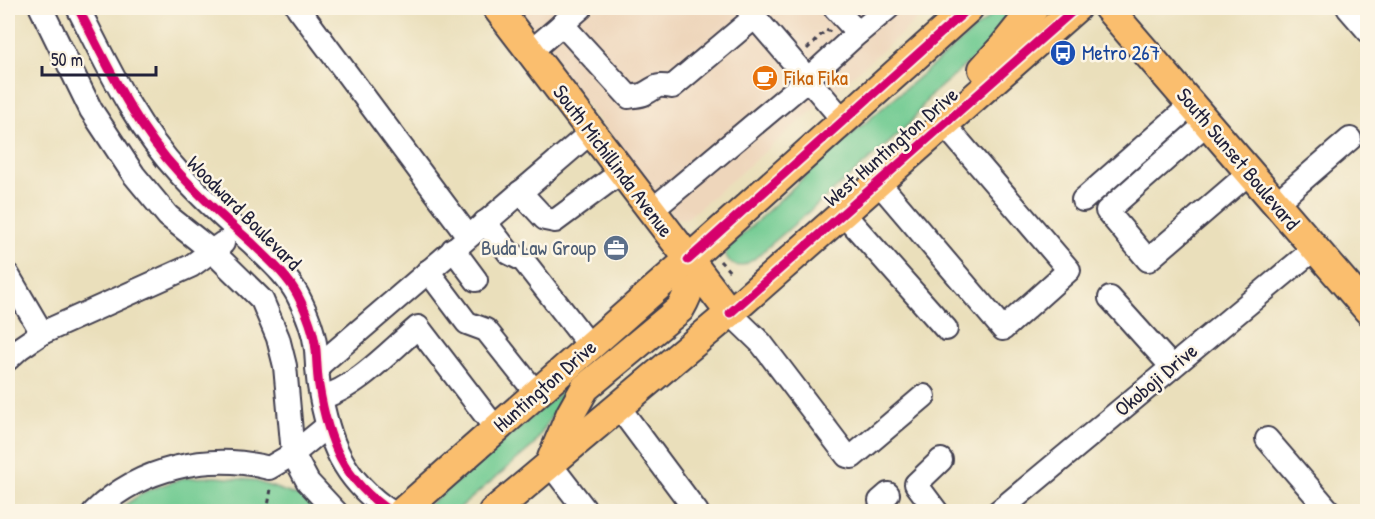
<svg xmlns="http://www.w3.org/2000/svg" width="1375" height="519" font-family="'Patrick Hand',sans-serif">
  <rect width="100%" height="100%" fill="#fcf5e5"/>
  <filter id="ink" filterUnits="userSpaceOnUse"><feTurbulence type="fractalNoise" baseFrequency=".0167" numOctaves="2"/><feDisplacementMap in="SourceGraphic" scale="12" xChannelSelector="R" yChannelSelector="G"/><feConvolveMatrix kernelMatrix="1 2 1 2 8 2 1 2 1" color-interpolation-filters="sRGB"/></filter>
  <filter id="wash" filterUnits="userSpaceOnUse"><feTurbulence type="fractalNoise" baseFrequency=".008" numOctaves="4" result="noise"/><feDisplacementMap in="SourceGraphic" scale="24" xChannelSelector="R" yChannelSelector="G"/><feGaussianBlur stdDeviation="1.35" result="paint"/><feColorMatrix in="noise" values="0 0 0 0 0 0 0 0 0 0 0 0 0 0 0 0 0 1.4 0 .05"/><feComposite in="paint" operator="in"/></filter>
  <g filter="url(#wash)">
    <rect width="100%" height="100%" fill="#eadfbb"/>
    <polygon fill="#eed6bb" points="512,8 931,8 689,217 684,219 674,218"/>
    <g fill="#70ca91" stroke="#497666" stroke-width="1.5">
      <path d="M1000,8H1025L1016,21L929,97L911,122L892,140L754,259C742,267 734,270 726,256V250L831,152Z"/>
      <polygon points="566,388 568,390 534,445 456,511 421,512"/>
      <polygon points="216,477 252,480 318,503 325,512 114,512 146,491 183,478"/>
    </g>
  </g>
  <g filter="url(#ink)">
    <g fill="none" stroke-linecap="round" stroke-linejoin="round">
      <g stroke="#403e4e" stroke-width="26">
        <g id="minor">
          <polyline points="41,8 91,110 134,175 168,216 213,252 262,300 278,338 285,366 293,454 308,482 336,512"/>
          <path d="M78,8C107,65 135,126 180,174C202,198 227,221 252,243C268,259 286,274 297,294C306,311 314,331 316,350C317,362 317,374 319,386C328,441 343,480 391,512"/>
          <polyline points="298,8 468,236"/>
          <polyline points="747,8 843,120"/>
          <polyline points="1348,8 1368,31"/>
          <path d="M562,24L629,97C633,96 640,96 644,94C658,87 654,84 672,87L755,17"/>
          <polyline points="858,33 888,8"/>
          <polyline points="530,52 581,8"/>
          <polyline points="1207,123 1107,211 1148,260 1249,173"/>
          <polyline points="878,182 1003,329 1069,270 944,124"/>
          <polyline points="520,192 545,219 555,221 621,172"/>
          <polyline points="1083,200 1191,105"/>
          <polyline points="1276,203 1350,139"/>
          <polyline points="651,211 800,86 858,33 835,8"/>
          <polyline points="843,213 946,329"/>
          <polyline points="485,222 509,253 523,260 590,346"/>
          <polyline points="453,249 476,280"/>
          <polyline points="428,271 467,323 486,330 536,393"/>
          <polyline points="8,275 42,333"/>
          <polyline points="1110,298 1172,367"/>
          <polyline points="730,313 761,343 847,456 852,457 924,396"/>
          <polyline points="8,359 20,348 42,333 191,266 223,243"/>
          <polyline points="317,367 591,132"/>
          <path d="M322,397C355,389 391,350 418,327L496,429"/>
          <polyline points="618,406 697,512"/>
          <polyline points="1267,439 1330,512"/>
          <polyline points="550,464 587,512"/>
          <polyline points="888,494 880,501 888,512"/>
          <path d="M94,512C139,468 209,452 269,468L293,454L326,427"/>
          <polyline points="937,512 916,484 941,460"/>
          <polyline points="998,512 1314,249"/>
        </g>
      </g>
      <g stroke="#403e4e" stroke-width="32">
        <g id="major">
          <polyline points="497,8 730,313"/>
          <polyline points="1108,8 1368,310"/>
          <polyline points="983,69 1002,48 1034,8"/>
          <path d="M552,458L571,413L585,388L680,309C692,289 691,282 688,260"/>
          <polyline points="402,512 688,260 969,8"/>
          <polyline points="493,512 730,313 1076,8"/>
        </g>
      </g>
      <g stroke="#403e4e" stroke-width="3" stroke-dasharray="4.5 4.5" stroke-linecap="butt">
        <polyline points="807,49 826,30 831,32"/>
        <polyline points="720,261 732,274"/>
        <polyline points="267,512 271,489"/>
      </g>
      <use href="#minor" stroke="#fff" stroke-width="22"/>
      <use href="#major" stroke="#fabe6e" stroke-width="28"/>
      <g stroke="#fcf5e5" stroke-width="13">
        <g id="cycleway">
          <path d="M78,8C107,65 135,126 180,174C202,198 227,221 252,243C268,259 286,274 297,294C306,311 314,331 316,350C317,362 317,374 319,386C328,441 343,480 391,512"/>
          <polyline points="688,260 969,8"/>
          <polyline points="730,313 1076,8"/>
        </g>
      </g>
      <use href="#cycleway" stroke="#d6006c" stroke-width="9"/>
    </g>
  </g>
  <defs>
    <g id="bus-disc" transform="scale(1.35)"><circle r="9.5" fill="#1a4fb4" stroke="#fcf5e5"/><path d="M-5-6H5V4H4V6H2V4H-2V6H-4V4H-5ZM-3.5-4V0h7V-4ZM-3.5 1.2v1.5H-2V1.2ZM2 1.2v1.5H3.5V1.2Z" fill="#fff"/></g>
    <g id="cafe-disc" transform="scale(1.35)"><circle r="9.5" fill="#e8710a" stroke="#fcf5e5"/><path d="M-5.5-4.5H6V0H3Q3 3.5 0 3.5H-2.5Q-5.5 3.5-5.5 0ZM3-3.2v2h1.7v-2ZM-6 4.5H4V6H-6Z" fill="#fff"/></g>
    <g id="office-disc" transform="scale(1.35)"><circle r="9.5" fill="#5c6f8a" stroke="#fcf5e5"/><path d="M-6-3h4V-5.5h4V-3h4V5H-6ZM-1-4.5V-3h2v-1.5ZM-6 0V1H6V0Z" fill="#fff"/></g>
  </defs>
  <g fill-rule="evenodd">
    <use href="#bus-disc" x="1063" y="53"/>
    <use href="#cafe-disc" x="765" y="78"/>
    <use href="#office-disc" x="616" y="248"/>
  </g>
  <g text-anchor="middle" stroke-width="5" stroke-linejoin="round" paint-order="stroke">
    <g font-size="21" fill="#164399" stroke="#fcf5e5" text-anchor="start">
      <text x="1082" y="60">Metro 267</text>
    </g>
    <g font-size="21" fill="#c56008" stroke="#fcf5e5" text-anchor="start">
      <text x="784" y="85">Fika Fika</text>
    </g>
    <g font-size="21" fill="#22223b" stroke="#fcf5e5">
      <text transform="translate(891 147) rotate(-41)" y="7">West Huntington Drive</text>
      <text transform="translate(1238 159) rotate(50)" y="7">South Sunset Boulevard</text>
      <text transform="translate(613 161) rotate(53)" y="7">South Michillinda Avenue</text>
      <text transform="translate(244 213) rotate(45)" y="7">Woodward Boulevard</text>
      <text transform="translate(1156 380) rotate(-40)" y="7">Okoboji Drive</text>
      <text transform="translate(545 386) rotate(-41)" y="7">Huntington Drive</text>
    </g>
    <g font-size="21" fill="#4e5e75" stroke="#fcf5e5" text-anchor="end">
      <text x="596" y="255">Buda Law Group</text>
    </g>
  </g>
  <rect width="1375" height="519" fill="none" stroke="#fcf5e5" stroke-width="30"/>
  <path d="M42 66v9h114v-9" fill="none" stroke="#22223b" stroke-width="3"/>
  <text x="51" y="66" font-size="18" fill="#22223b" stroke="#fcf5e5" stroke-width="4.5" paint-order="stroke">50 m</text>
</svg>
